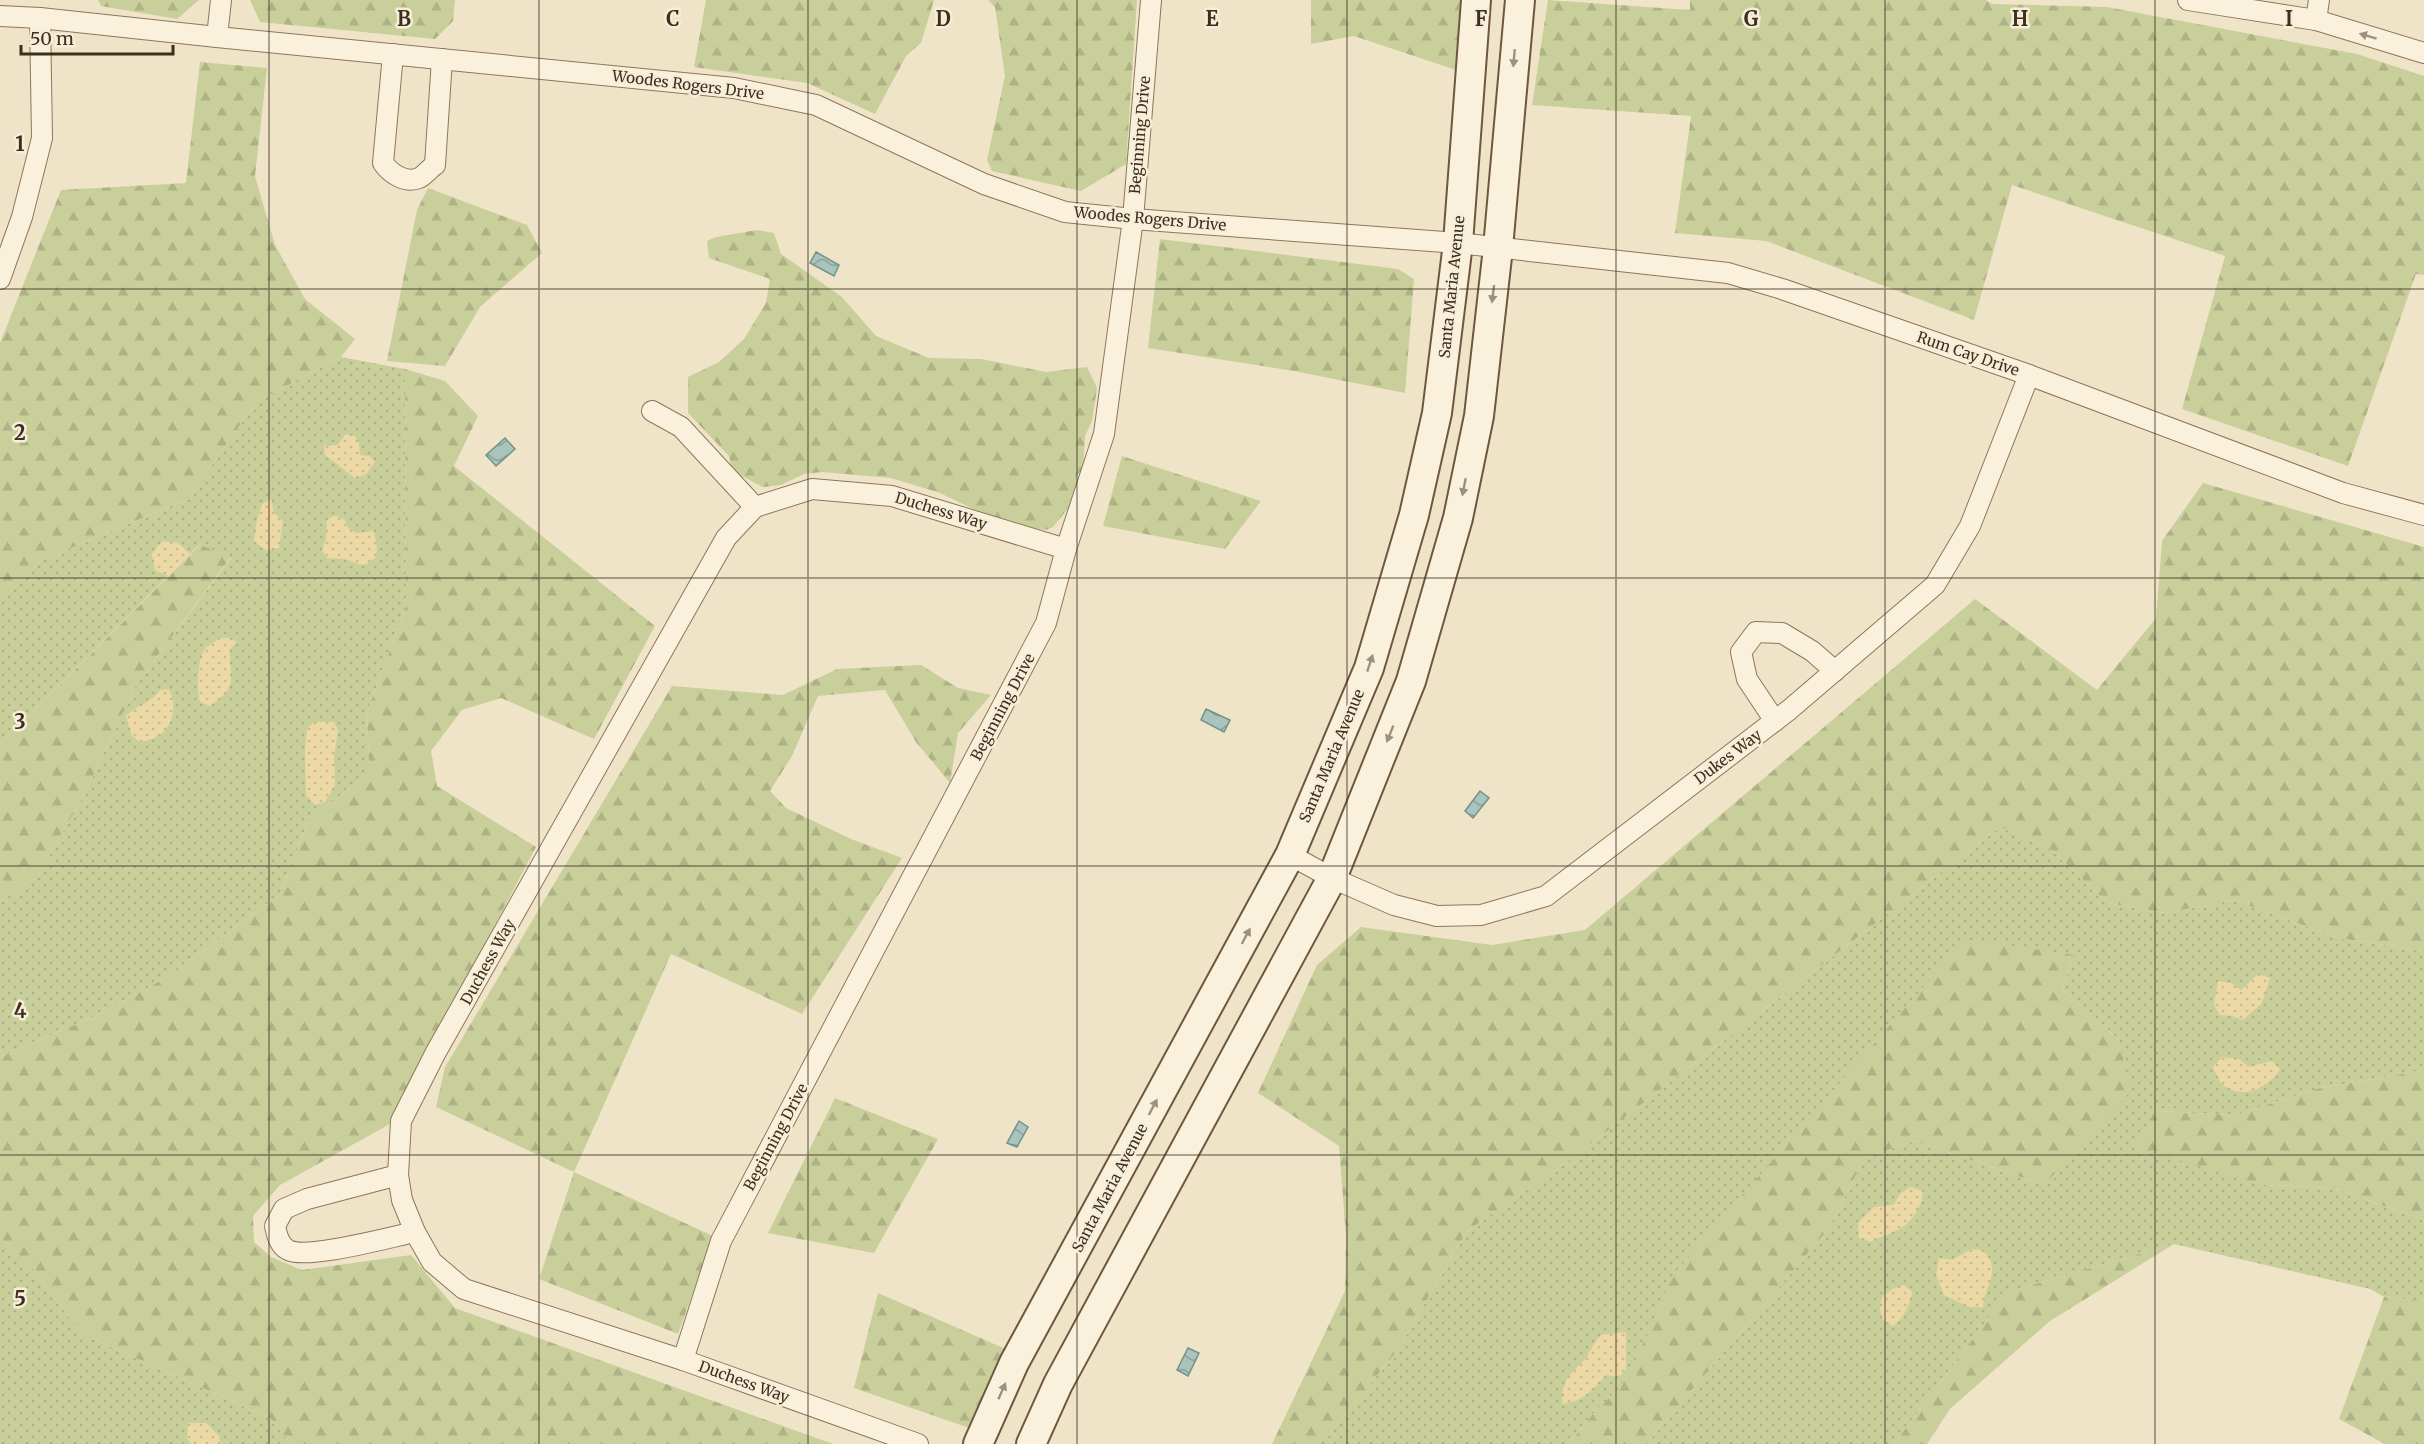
<svg xmlns="http://www.w3.org/2000/svg" width="2424" height="1444" font-family="Merriweather,serif">
  <defs>
    <pattern id="grass-dots" width="8" height="8" patternUnits="userSpaceOnUse" patternTransform="scale(1.5)"><rect width="8" height="8" fill="#c9cf9b"/><path d="M2 2h.1M6 6h.1" fill="none" stroke="#aeb285" stroke-width="1.8" stroke-linecap="round"/></pattern>
    <pattern id="forest-firs" width="22" height="20" patternUnits="userSpaceOnUse" patternTransform="scale(1.5)"><rect width="22" height="20" fill="#c9cf9b"/><path d="M5 1l3.5 6h-7zM16 11l3.5 6h-7z" fill="#aeb285"/></pattern>
    <pattern id="sand-dots" width="8" height="8" patternUnits="userSpaceOnUse" patternTransform="scale(1.5)"><rect width="8" height="8" fill="#ecd9a5"/><path d="M2 2h.1M6 6h.1" fill="none" stroke="#cbbb8e" stroke-width="1.8" stroke-linecap="round"/></pattern>
    <pattern id="water-waves" width="16" height="10" patternUnits="userSpaceOnUse" patternTransform="scale(1.5)"><rect width="16" height="10" fill="#a9c4bc"/><path d="M0 5q4-4 8 0t8 0" fill="none" stroke="#8ba098"/></pattern>
  </defs>
  <rect width="100%" height="100%" fill="#f0e4c8"/>
  <g fill="url(#grass-dots)">
    <polygon points="341,357 405,369 406,607 367,712 369,774 309,819 280,894 169,976 100,1014 0,1057 0,902 37,877 83,797 136,685 231,558 199,545 0,745 0,603 40,561 188,499 256,402"/>
    <polygon points="2000,827 2052,850 2107,903 2165,913 2234,900 2338,938 2424,951 2424,1070 2316,1089 2236,1115 2155,1111 2266,1185 2334,1188 2424,1220 2424,1301 2384,1297 2370,1289 2174,1244 2008,1292 1894,1444 1646,1444 1829,1228 1865,1157 1915,1141 2044,1185 2119,1040 2062,989 2074,955 1639,1354 1621,1387 1598,1408 1569,1444 1315,1444 1328,1436 1397,1351 1467,1231 1567,1162"/>
    <polygon points="0,1238 32,1268 82,1334 270,1418 291,1444 0,1444"/>
  </g>
  <g fill="url(#forest-firs)">
    <polygon points="98,0 199,0 177,19 101,6"/>
    <polygon points="250,0 455,0 453,21 435,39 260,22"/>
    <polygon points="706,0 934,0 921,43 906,56 875,114 807,83 694,67"/>
    <polygon points="988,0 1137,0 1126,164 1081,191 992,171 987,160 1005,76 995,7"/>
    <polygon points="1311,0 1460,0 1456,70 1354,36 1311,44"/>
    <polygon points="1548,0 1690,10 1690,0 1986,0 1992,4 2107,7 2357,54 2424,76 2424,275 2416,274 2348,466 2182,409 2225,256 2012,185 1974,320 1766,241 1675,233 1691,116 1532,105"/>
    <polygon points="200,62 267,68 255,176 275,245 305,299 355,339 341,357 256,402 188,499 40,561 0,603 0,343 61,190 186,183"/>
    <polygon points="428,188 527,225 542,253 480,307 445,366 387,361 417,210"/>
    <polygon points="757,230 774,233 781,254 842,297 876,336 929,358 981,359 1046,372 1087,367 1097,388 1092,421 1085,436 1083,469 1077,475 1075,500 1053,527 1046,530 1002,523 940,493 891,478 822,472 804,474 781,485 763,487 732,471 729,456 688,413 688,377 719,362 744,339 766,303 770,279 709,258 707,241 716,237"/>
    <polygon points="1160,239 1398,269 1414,279 1405,393 1294,371 1148,348"/>
    <polygon points="405,369 445,381 478,416 454,466 655,626 594,739 501,698 462,710 431,751 437,786 536,847 390,1124 280,1185 253,1216 254,1242 271,1257 302,1270 411,1255 455,1308 833,1444 291,1444 270,1418 82,1334 32,1268 0,1238 0,1057 100,1014 169,976 280,894 309,819 369,774 367,712 406,607"/>
    <polygon points="1122,456 1261,501 1225,549 1103,526"/>
    <polygon points="2203,483 2424,547 2424,951 2338,938 2234,900 2165,913 2107,903 2052,850 2000,827 1567,1162 1467,1231 1397,1351 1328,1436 1315,1444 1272,1444 1345,1291 1346,1237 1339,1146 1258,1093 1317,965 1361,927 1492,945 1585,930 1975,599 2097,690 2156,618 2162,541"/>
    <polygon points="200,545 231,557 136,685 83,797 37,877 0,902 0,745"/>
    <polygon points="921,665 958,688 991,695 958,733 950,783 916,742 885,690 818,696 792,756 770,791 786,808 851,839 902,858 802,1014 671,954 574,1172 713,1236 678,1334 539,1279 574,1172 436,1107 445,1067 672,686 783,695 837,669"/>
    <polygon points="1965,939 2074,955 2062,989 2119,1040 2130,1092 2044,1185 1915,1141 1865,1157 1829,1228 1646,1444 1569,1444 1598,1408 1621,1387 1639,1354 1672,1276"/>
    <polygon points="2424,1070 2424,1220 2334,1188 2266,1185 2135,1148 2155,1111 2236,1115 2316,1089"/>
    <polygon points="835,1098 938,1139 874,1253 768,1233"/>
    <polygon points="2174,1244 2050,1321 1950,1409 1927,1444 1894,1444 2008,1292"/>
    <polygon points="878,1293 1010,1351 975,1430 854,1388"/>
    <polygon points="2384,1297 2424,1301 2424,1444 2385,1444 2339,1419"/>
  </g>
  <g fill="url(#sand-dots)">
    <polygon points="345,435 354,435 359,443 360,455 369,456 375,462 366,474 355,478 325,455 324,446 338,445"/>
    <polygon points="271,499 274,513 283,521 279,548 266,550 254,542 256,524 262,504"/>
    <path d="M336,516L345,520L348,528L356,533L374,531L377,548L376,557C361,569 364,565 348,560C342,558 334,559 327,558L322,550L326,540L327,519Z"/>
    <polygon points="162,541 178,543 190,554 169,576 155,570 152,554"/>
    <path d="M219,638H229L237,642L230,649C229,681 240,685 210,706L200,702C197,691 197,661 204,650C207,646 215,642 219,638Z"/>
    <path d="M169,689C180,715 169,738 140,742L132,736L126,716C137,705 151,703 160,690Z"/>
    <polygon points="314,722 334,722 338,730 334,758 335,785 325,802 315,805 306,795 305,750 307,729"/>
    <polygon points="2258,974 2270,978 2262,1003 2243,1020 2232,1016 2220,1015 2214,1005 2218,981 2231,983 2241,990"/>
    <path d="M2222,1057L2239,1059L2248,1067L2272,1061L2280,1069C2269,1086 2246,1100 2226,1087C2219,1083 2216,1074 2213,1067Z"/>
    <path d="M1910,1187L1923,1191C1922,1208 1910,1226 1893,1232C1885,1236 1879,1237 1871,1242L1859,1238L1858,1223L1874,1207L1894,1205L1900,1194Z"/>
    <path d="M1972,1249L1984,1251C2002,1272 1985,1283 1983,1307H1969L1944,1295L1936,1275L1939,1258L1952,1260Z"/>
    <path d="M1904,1285L1912,1292C1909,1307 1905,1316 1893,1326L1883,1320L1880,1309L1882,1297L1892,1289Z"/>
    <path d="M1626,1332V1370L1619,1377L1606,1375C1592,1391 1583,1401 1562,1404L1563,1389L1568,1377L1587,1357L1593,1345L1601,1335Z"/>
    <polygon points="188,1423 206,1423 219,1436 221,1444 191,1444 187,1438"/>
  </g>
  <g fill="url(#water-waves)" stroke="#6f938a" stroke-width="1.5">
    <polygon points="816,252 839,265 834,276 810,263"/>
    <polygon points="505,438 515,449 496,466 486,455"/>
    <polygon points="1206,709 1230,720 1224,732 1201,720"/>
    <polygon points="1480,791 1489,798 1473,818 1465,811"/>
    <polygon points="1019,1121 1028,1127 1017,1147 1007,1143"/>
    <polygon points="1188,1348 1199,1353 1188,1376 1177,1370"/>
  </g>
  <g fill="none" stroke-linecap="round" stroke-linejoin="round">
    <g stroke="#8d765c" stroke-width="22">
      <g id="street">
        <polyline points="2188,0 2316,20 2424,53"/>
        <polyline points="0,16 40,18 217,37 734,88 816,105 984,184 1065,212 1133,219 1458,243 1728,273 1782,289 2029,375 2343,493 2424,515"/>
        <polyline points="2316,20 2319,0"/>
        <polyline points="217,37 221,0"/>
        <path d="M393,54L383,163C390,173 405,184 419,178C424,176 430,168 435,165L442,59"/>
        <polyline points="0,279 22,217 42,138 40,18"/>
        <polyline points="652,411 681,427 755,507"/>
        <polyline points="1775,721 1747,679 1741,652 1756,632 1782,633 1812,651 1835,671"/>
        <polyline points="1290,855 1332,878 1394,905 1437,916 1481,915 1546,896 1789,710 1935,585 1970,526 2029,375"/>
        <path d="M398,1175L307,1199L284,1209L275,1226C277,1235 279,1245 288,1250C307,1260 390,1237 415,1232"/>
        <polyline points="683,1360 721,1241 1046,623 1066,549 1104,434 1133,219 1151,0"/>
        <polyline points="918,1444 683,1360 464,1289 432,1262 415,1232 402,1200 398,1175 401,1121 436,1052 726,538 755,507 812,489 892,496 1066,549"/>
      </g>
    </g>
    <g stroke="#6f573f" stroke-width="32">
      <g id="secondary">
        <polyline points="978,1444 1014,1363 1290,855 1369,668 1414,515 1437,413 1458,243 1476,0"/>
        <polyline points="1031,1444 1058,1384 1332,878 1411,681 1458,518 1479,416 1498,248 1520,0"/>
      </g>
    </g>
    <use href="#street" stroke="#faf1dc" stroke-width="20"/>
    <use href="#secondary" stroke="#faf1dc" stroke-width="28"/>
  </g>
  <defs><path id="oneway-solid" d="M-6-.8H1V-3.2L6.5 0L1 3.2V.8H-6Z" transform="scale(1.5)"/></defs>
  <g fill="#9c907e">
    <use href="#oneway-solid" transform="translate(2368 36) rotate(-163)"/>
    <use href="#oneway-solid" transform="translate(1514 58) rotate(95)"/>
    <use href="#oneway-solid" transform="translate(1493 294) rotate(97)"/>
    <use href="#oneway-solid" transform="translate(1464 487) rotate(101)"/>
    <use href="#oneway-solid" transform="translate(1370 663) rotate(-72)"/>
    <use href="#oneway-solid" transform="translate(1390 734) rotate(112)"/>
    <use href="#oneway-solid" transform="translate(1246 936) rotate(-62)"/>
    <use href="#oneway-solid" transform="translate(1153 1107) rotate(-62)"/>
    <use href="#oneway-solid" transform="translate(1002 1391) rotate(-66)"/>
  </g>
  <path fill="none" stroke="#3d2e20" stroke-width="1.5" stroke-opacity="0.55" d="M269,0V1444M539,0V1444M808,0V1444M1077,0V1444M1347,0V1444M1616,0V1444M1885,0V1444M2155,0V1444M0,289H2424M0,578H2424M0,866H2424M0,1155H2424"/>
  <g text-anchor="middle" stroke-width="5" stroke-linejoin="round" paint-order="stroke">
    <g font-size="15" fill="#3d2e20" stroke="#f7eed8">
      <text transform="translate(688 85) rotate(7)" y="5">Woodes Rogers Drive</text>
      <text transform="translate(1140 135) rotate(-85)" y="5">Beginning Drive</text>
      <text transform="translate(1150 219) rotate(5)" y="5">Woodes Rogers Drive</text>
      <text transform="translate(1452 287) rotate(-84)" y="5">Santa Maria Avenue</text>
      <text transform="translate(1968 354) rotate(19)" y="5">Rum Cay Drive</text>
      <text transform="translate(941 511) rotate(17)" y="5">Duchess Way</text>
      <text transform="translate(1003 707) rotate(-62)" y="5">Beginning Drive</text>
      <text transform="translate(1332 756) rotate(-67)" y="5">Santa Maria Avenue</text>
      <text transform="translate(1728 757) rotate(-37)" y="5">Dukes Way</text>
      <text transform="translate(488 962) rotate(-61)" y="5">Duchess Way</text>
      <text transform="translate(776 1137) rotate(-62)" y="5">Beginning Drive</text>
      <text transform="translate(1110 1188) rotate(-62)" y="5">Santa Maria Avenue</text>
      <text transform="translate(744 1382) rotate(20)" y="5">Duchess Way</text>
    </g>
  </g>
  <g font-size="20" text-anchor="middle" font-weight="bold" fill="#3d2e20" stroke="#f7eed8" stroke-width="5" stroke-linejoin="round" paint-order="stroke">
    <text x="404" y="26">B</text>
    <text x="673" y="26">C</text>
    <text x="943" y="26">D</text>
    <text x="1212" y="26">E</text>
    <text x="1481" y="26">F</text>
    <text x="1751" y="26">G</text>
    <text x="2020" y="26">H</text>
    <text x="2289" y="26">I</text>
    <text x="20" y="151">1</text>
    <text x="20" y="440">2</text>
    <text x="20" y="729">3</text>
    <text x="20" y="1018">4</text>
    <text x="20" y="1306">5</text>
  </g>
  <path d="M21 45v9h152v-9" fill="none" stroke="#3d2e20" stroke-width="3"/>
  <text x="30" y="45" font-size="18" fill="#3d2e20" stroke="#f7eed8" stroke-width="4.5" paint-order="stroke">50 m</text>
</svg>
